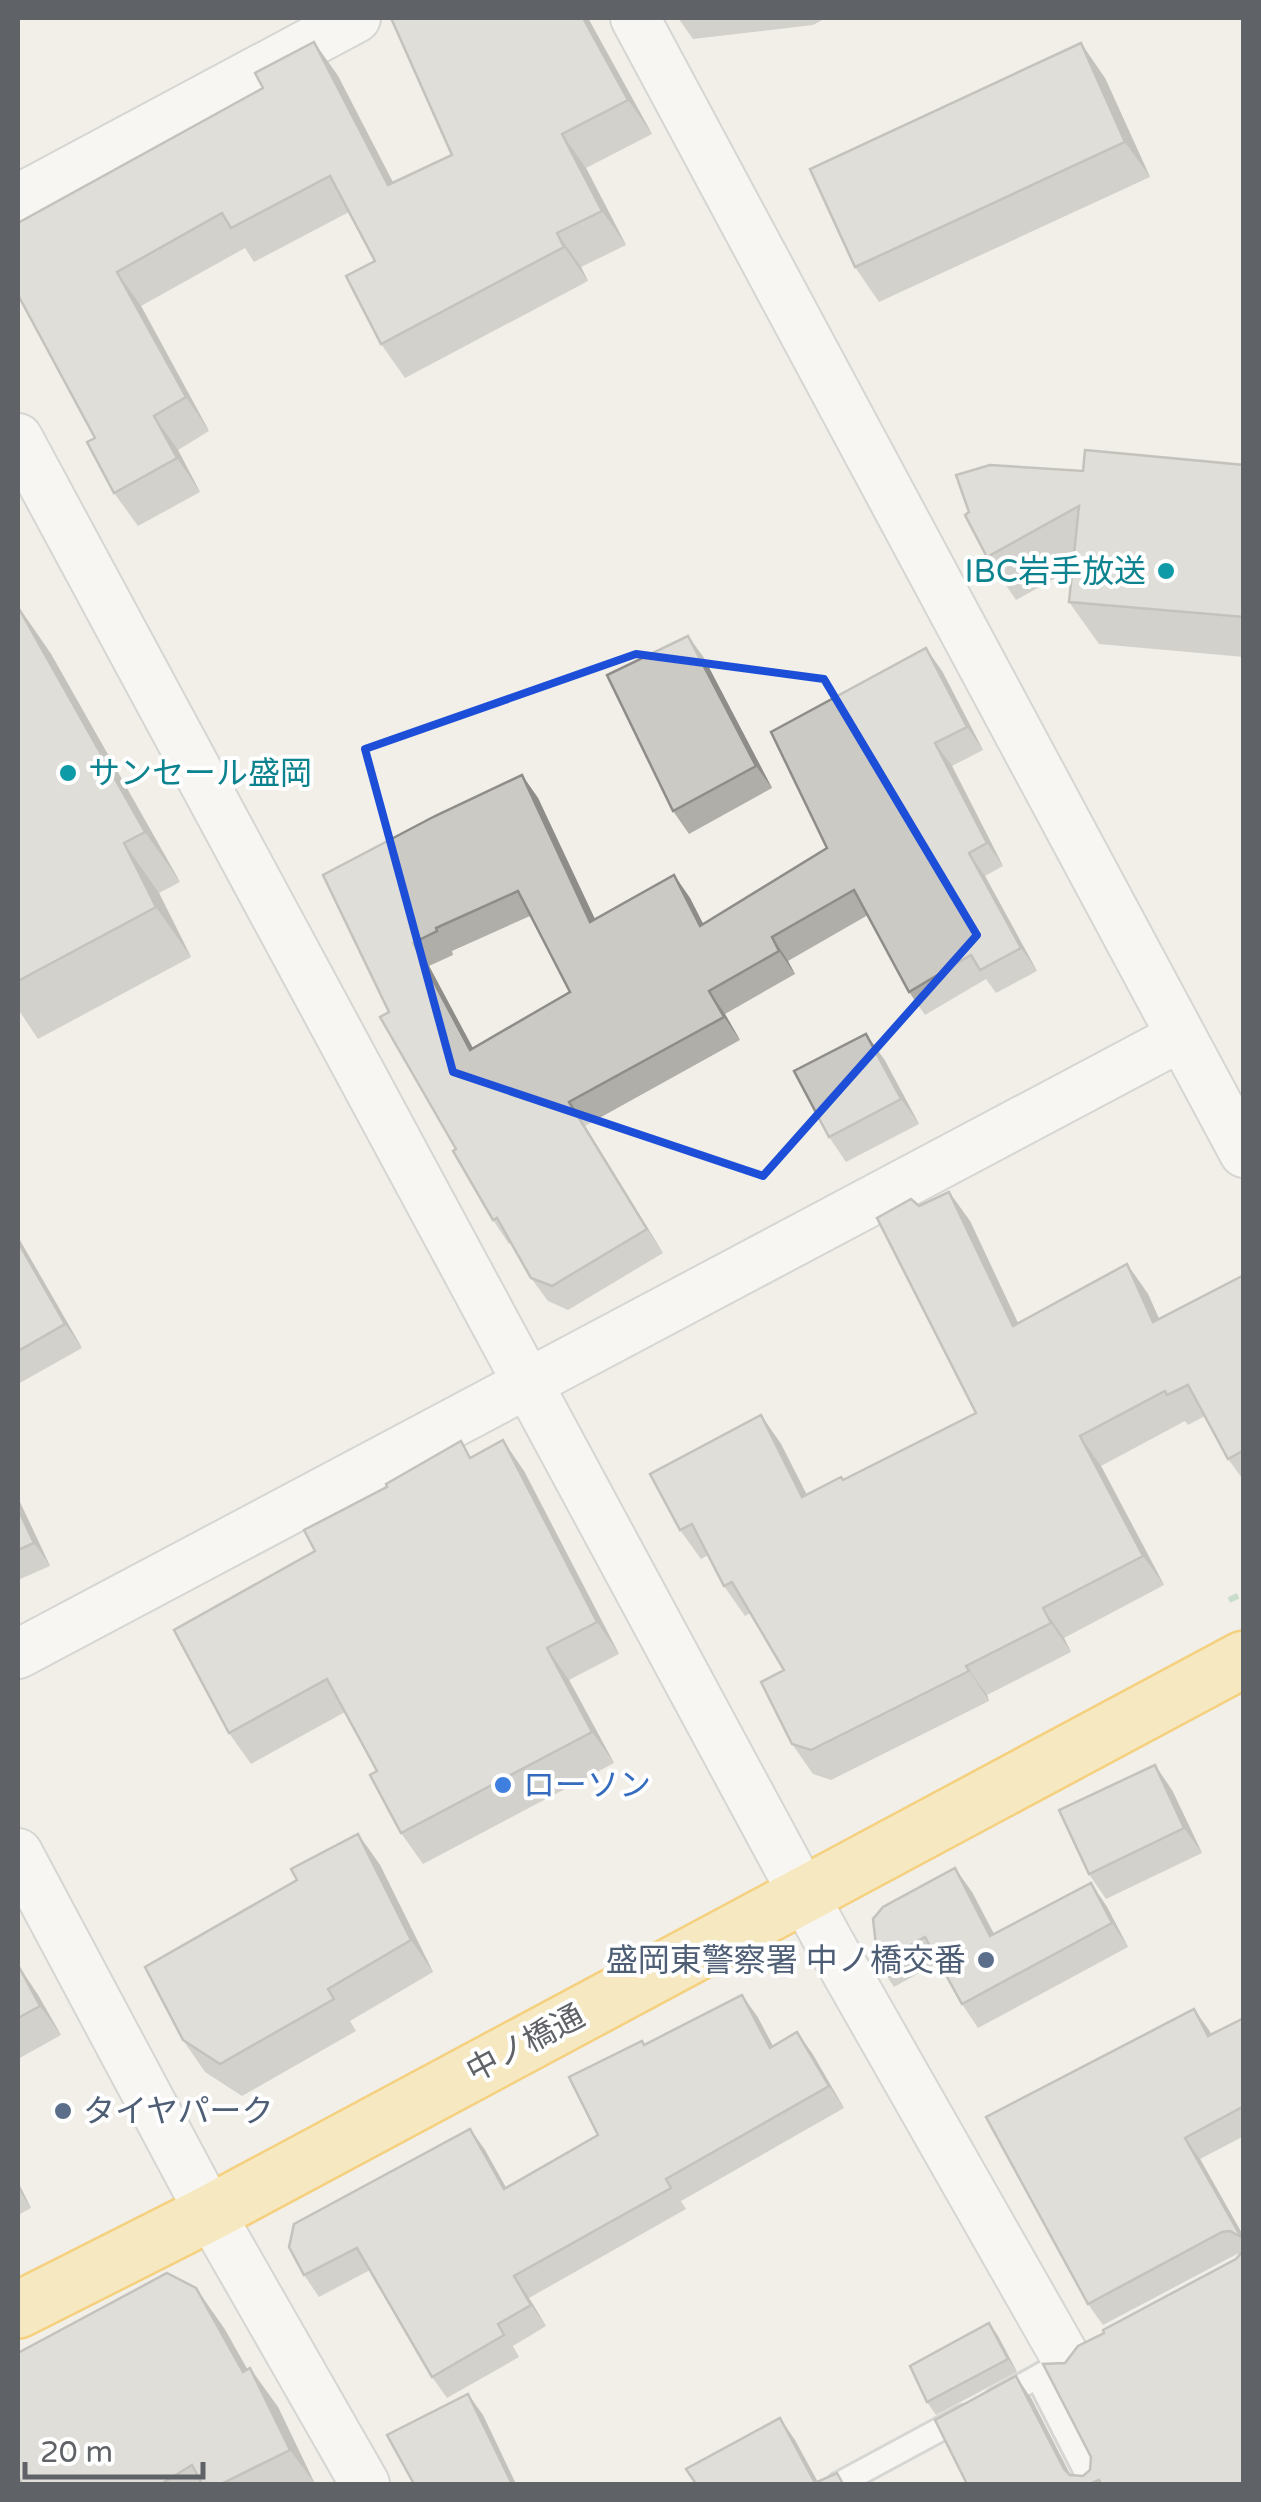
<svg xmlns="http://www.w3.org/2000/svg" width="1261" height="2502" font-family="'Varela Round','Noto Sans JP',sans-serif">
  <rect width="100%" height="100%" fill="#f1efe8"/>
  <g fill="none" stroke-linecap="round" stroke-linejoin="round">
    <g stroke="#b5b8bc" stroke-width="28">
      <g id="lane">
        <polyline points="1043,2374 1043,2388 1092,2484"/>
        <polyline points="996,2400 1073,2357"/>
        <polyline points="839,2484 963,2417"/>
      </g>
    </g>
    <g stroke="#b5b8bc" stroke-width="52">
      <g id="street">
        <polyline points="635,18 1244,1153"/>
        <polyline points="18,199 356,18"/>
        <polyline points="18,438 829,1942 1067,2360"/>
        <polyline points="18,1654 1180,1037"/>
        <polyline points="18,1853 210,2213 365,2484"/>
      </g>
    </g>
    <g stroke="#f9ab00" stroke-width="60">
      <polyline id="highway" points="18,2310 210,2213 1244,1659"/>
    </g>
    <polyline stroke="#9cc7a9" stroke-width="6" stroke-dasharray="10 5" stroke-linecap="butt" points="1229,1600 1244,1593"/>
    <use href="#lane" stroke="#fff" stroke-width="22"/>
    <use href="#street" stroke="#fff" stroke-width="48"/>
    <use href="#highway" stroke="#fde293" stroke-width="55"/>
  </g>
  <g fill="#afaea9" fill-rule="evenodd">
    <polygon points="391,18 588,18 652,134 586,168 626,245 581,267 588,281 405,378 381,344 375,261 349,212 254,262 245,248 141,306 209,431 178,450 200,492 138,526 114,493 95,438 18,295 263,88 314,42 338,76 393,183 452,155"/>
    <polygon points="678,18 826,18 813,25 693,39"/>
    <polygon points="1105,78 1150,177 879,302 855,267"/>
    <polygon points="1244,465 1244,657 1099,644 1069,602 1072,569 1016,600 987,557 1083,471"/>
    <polygon points="18,606 51,654 180,882 159,893 191,957 38,1039 18,1009"/>
    <polygon points="688,636 704,658 772,788 689,834 673,811"/>
    <path d="M942,671L983,750L952,766L1003,866L985,876L1037,971L996,993L986,979L925,1015L909,992L868,915L788,961L795,974L725,1014L740,1040L585,1126L663,1253L568,1310L548,1301L531,1278L511,1242L509,1244L493,1220L323,875L522,775L538,798L595,919L674,875L690,898L703,924L827,848ZM530,916L570,992L473,1048L429,966L453,955L452,951Z"/>
    <polygon points="884,1059 919,1124 846,1162 829,1137"/>
    <polygon points="949,1192 970,1221 1018,1323 1127,1264 1148,1294 1159,1319 1244,1275 1244,1481 1228,1459 1205,1416 1188,1425 1185,1421 1101,1466 1164,1585 1064,1638 1071,1652 987,1695 989,1701 831,1780 813,1774 792,1744 784,1670 750,1613 745,1616 724,1586 708,1555 701,1559 680,1530 761,1415 781,1444 807,1495 843,1480 976,1413 919,1206"/>
    <polygon points="18,1237 82,1348 18,1384"/>
    <polygon points="472,1457 524,1471 619,1654 569,1680 614,1763 423,1864 401,1833 377,1771 345,1712 251,1764 229,1733 315,1551"/>
    <polygon points="18,1498 50,1566 18,1580"/>
    <polygon points="1172,1790 1202,1853 1106,1899 1089,1874"/>
    <polygon points="358,1834 380,1865 433,1972 350,2021 356,2031 242,2096 205,2072 183,2040 297,1880"/>
    <polygon points="1091,1883 1107,1907 1128,1947 978,2028 962,2004 939,1962 894,1987 878,1963 972,1892 994,1934"/>
    <polygon points="18,1965 38,1995 61,2035 18,2059"/>
    <polygon points="1194,2009 1211,2035 1244,2018 1244,2136 1200,2159 1244,2237 1244,2484 967,2484 1031,2398 1071,2476 1083,2476 1090,2470 1091,2457 1065,2363 1104,2333 1236,2259 1242,2253 1237,2254 1103,2325 1088,2304"/>
    <polygon points="757,2016 773,2046 812,2053 844,2108 681,2201 686,2209 529,2298 546,2326 513,2346 519,2357 447,2398 432,2377 370,2270 319,2297 304,2275 470,2129 485,2150 506,2188 598,2135 644,2045"/>
    <polygon points="18,2182 31,2208 18,2215"/>
    <polygon points="989,2323 998,2336 1017,2372 936,2415 927,2402"/>
    <polygon points="224,2328 247,2369 278,2407 315,2484 22,2484"/>
  </g>
  <g fill="#8f8d8a">
    <polygon points="583,18 588,18 652,134 628,100"/>
    <polygon points="314,42 338,76 412,219 388,185"/>
    <polygon points="1081,43 1105,78 1150,177 1125,142"/>
    <polygon points="562,134 586,168 626,245 602,211"/>
    <polygon points="557,233 581,267 588,281 564,247"/>
    <polygon points="117,272 141,306 209,431 186,397"/>
    <polygon points="154,416 178,450 200,492 177,458"/>
    <polygon points="18,606 51,654 180,882 145,832"/>
    <polygon points="688,636 704,658 772,788 756,766"/>
    <polygon points="926,648 942,671 983,750 967,727"/>
    <polygon points="935,743 952,766 1003,866 987,843"/>
    <polygon points="522,775 538,798 607,945 590,922"/>
    <polygon points="124,843 159,893 191,957 156,907"/>
    <polygon points="969,853 985,876 1037,971 1021,948"/>
    <polygon points="674,875 690,898 716,949 700,926"/>
    <polygon points="772,937 788,961 795,974 779,951"/>
    <polygon points="413,943 429,966 486,1073 470,1050"/>
    <polygon points="709,991 725,1014 740,1040 724,1017"/>
    <polygon points="866,1034 884,1059 919,1124 901,1099"/>
    <polygon points="569,1102 585,1126 663,1253 647,1229"/>
    <polygon points="949,1192 970,1221 1033,1355 1013,1326"/>
    <polygon points="18,1237 82,1348 65,1324 18,1242"/>
    <polygon points="1127,1264 1148,1294 1174,1352 1153,1322"/>
    <polygon points="761,1415 781,1444 823,1527 802,1497"/>
    <polygon points="1080,1436 1101,1466 1164,1585 1143,1556"/>
    <polygon points="503,1440 524,1471 619,1654 597,1622"/>
    <polygon points="18,1498 50,1566 34,1543 18,1509"/>
    <polygon points="1043,1608 1064,1638 1071,1652 1051,1623"/>
    <polygon points="547,1648 569,1680 614,1763 592,1732"/>
    <polygon points="966,1666 987,1695 989,1701 969,1671"/>
    <polygon points="1155,1765 1172,1790 1202,1853 1184,1828"/>
    <polygon points="358,1834 380,1865 433,1972 411,1940"/>
    <polygon points="955,1868 972,1892 1007,1959 990,1936"/>
    <polygon points="1091,1883 1107,1907 1128,1947 1112,1923"/>
    <polygon points="18,1965 38,1995 61,2035 40,2006"/>
    <polygon points="742,1995 757,2016 785,2069 770,2048"/>
    <polygon points="1194,2009 1209,2030 1223,2058 1208,2036"/>
    <polygon points="797,2032 812,2053 844,2108 829,2086"/>
    <polygon points="470,2129 485,2150 519,2211 504,2189"/>
    <polygon points="1185,2138 1200,2159 1244,2237 1244,2241"/>
    <polygon points="18,2182 31,2208 18,2188"/>
    <polygon points="514,2276 529,2298 546,2326 531,2305"/>
    <polygon points="196,2288 224,2328 271,2411 243,2372"/>
    <polygon points="989,2323 998,2336 1017,2372 1008,2359"/>
    <polygon points="250,2368 278,2407 315,2484 290,2450"/>
    <polygon points="1016,2376 1031,2398 1075,2484 1064,2469"/>
    <polygon points="468,2394 483,2415 516,2484 512,2484"/>
    <polygon points="780,2418 795,2440 819,2484 816,2484"/>
  </g>
  <g fill="#cccac5" stroke="#8f8d8a" stroke-width="2.5" fill-rule="evenodd">
    <polygon points="391,18 583,18 628,100 562,134 602,211 557,233 564,247 381,344 346,276 375,261 330,176 231,228 222,213 117,272 186,397 154,416 177,458 114,493 87,442 95,438 18,295 18,223 263,88 255,73 314,42 388,185 452,155"/>
    <polygon points="1081,43 1125,142 855,267 810,169"/>
    <polygon points="1085,450 1244,465 1244,617 1069,602 1079,506 987,557 965,515 969,512 956,475 990,465 1083,471"/>
    <polygon points="18,607 145,832 124,843 156,907 18,981"/>
    <polygon points="688,636 756,766 673,811 607,675"/>
    <path d="M926,648L967,727L935,743L987,843L969,853L1021,948L980,970L971,955L909,992L854,890L772,937L779,951L709,991L724,1017L569,1102L647,1229L552,1286L531,1278L497,1218L493,1220L453,1151L456,1149L380,1017L389,1012L323,875L435,816L522,775L590,922L674,875L700,926L827,848L771,732ZM518,891L570,992L470,1050L413,943L437,931L436,928Z"/>
    <polygon points="866,1034 901,1099 829,1137 794,1071"/>
    <polygon points="949,1192 1013,1326 1127,1264 1153,1322 1244,1275 1244,1450 1228,1459 1188,1385 1167,1395 1165,1391 1080,1436 1143,1556 1043,1608 1051,1623 966,1666 969,1671 811,1750 792,1744 761,1682 784,1670 732,1582 724,1586 692,1524 680,1530 650,1474 761,1415 802,1497 841,1477 843,1480 976,1413 877,1218 911,1199 919,1206"/>
    <polygon points="18,1242 65,1324 18,1351"/>
    <polygon points="503,1440 597,1622 547,1648 592,1732 401,1833 370,1775 377,1771 327,1679 229,1733 174,1630 315,1551 304,1530 387,1487 386,1484 461,1441 470,1458"/>
    <polygon points="18,1509 34,1543 18,1550"/>
    <polygon points="1155,1765 1184,1828 1089,1874 1059,1810"/>
    <polygon points="358,1834 411,1940 328,1989 334,1999 220,2064 183,2040 145,1967 297,1880 291,1869"/>
    <polygon points="955,1868 990,1936 1091,1883 1112,1923 962,2004 925,1937 878,1963 873,1919 883,1907"/>
    <polygon points="18,1965 40,2006 18,2018"/>
    <polygon points="742,1995 770,2048 797,2032 829,2086 666,2179 671,2188 514,2276 531,2305 498,2324 504,2335 432,2377 357,2248 304,2275 289,2247 294,2224 470,2129 504,2189 598,2135 569,2077 642,2041 644,2045"/>
    <polygon points="1194,2009 1208,2036 1244,2018 1244,2106 1185,2138 1241,2237 1230,2231 1222,2232 1088,2304 986,2117"/>
    <polygon points="1243,2240 1244,2484 1101,2484 1099,2480 1090,2484 967,2484 935,2420 1016,2376 1064,2469 1070,2475 1083,2476 1090,2470 1091,2457 1043,2364 1065,2363 1078,2346 1104,2333 1103,2330 1236,2259 1242,2252"/>
    <polygon points="167,2273 196,2288 243,2372 250,2368 290,2450 221,2484 202,2484 192,2465 161,2484 22,2484 18,2476 18,2353"/>
    <polygon points="989,2323 1008,2359 927,2402 910,2366"/>
    <polygon points="468,2394 512,2484 414,2484 387,2435"/>
    <polygon points="780,2418 815,2483 837,2473 843,2484 696,2484 686,2469"/>
  </g>
  <path d="M0 0H1261V2502H0ZM636,654L824,679L977,935L763,1176L453,1072L365,749Z" fill="#f1efe8" fill-opacity=".55" fill-rule="evenodd"/>
  <path fill="none" stroke="#1d4ed8" stroke-width="8" stroke-linejoin="round" d="M636,654L824,679L977,935L763,1176L453,1072L365,749Z"/>
  <g fill="#0f9aa8" stroke="#fff" stroke-width="4">
    <circle cx="1166" cy="571" r="10"/>
    <circle cx="68" cy="773" r="10"/>
  </g>
  <circle fill="#3f7fe0" stroke="#fff" stroke-width="4" cx="503" cy="1785" r="10"/>
  <g fill="#5c6f8a" stroke="#fff" stroke-width="4">
    <circle cx="986" cy="1960" r="10"/>
    <circle cx="63" cy="2111" r="10"/>
  </g>
  <g text-anchor="middle" stroke-width="8" stroke-linejoin="round" paint-order="stroke">
    <g font-size="32" fill="#0d838f" stroke="#fff" text-anchor="end">
      <text x="1146" y="582">IBC岩手放送</text>
      <text x="88" y="784" text-anchor="start">サンセール盛岡</text>
    </g>
    <g font-size="32" fill="#366cbe" stroke="#fff" text-anchor="start">
      <text x="523" y="1796">ローソン</text>
    </g>
    <g font-size="32" fill="#4e5e75" stroke="#fff" text-anchor="end">
      <text x="966" y="1971">盛岡東警察署 中ノ橋交番</text>
      <text x="83" y="2122" text-anchor="start">タイヤパーク</text>
    </g>
    <g font-size="32" fill="#5f6368" stroke="#fff">
      <text transform="translate(525 2043) rotate(-28)" y="11">中ノ橋通</text>
    </g>
  </g>
  <rect width="1261" height="2502" fill="none" stroke="#5f6368" stroke-width="40"/>
  <path d="M25 2462v15h178v-15" fill="none" stroke="#5f6368" stroke-width="5"/>
  <text x="40" y="2462" font-size="30" fill="#5f6368" stroke="#ffffff" stroke-width="8" paint-order="stroke">20 m</text>
</svg>
